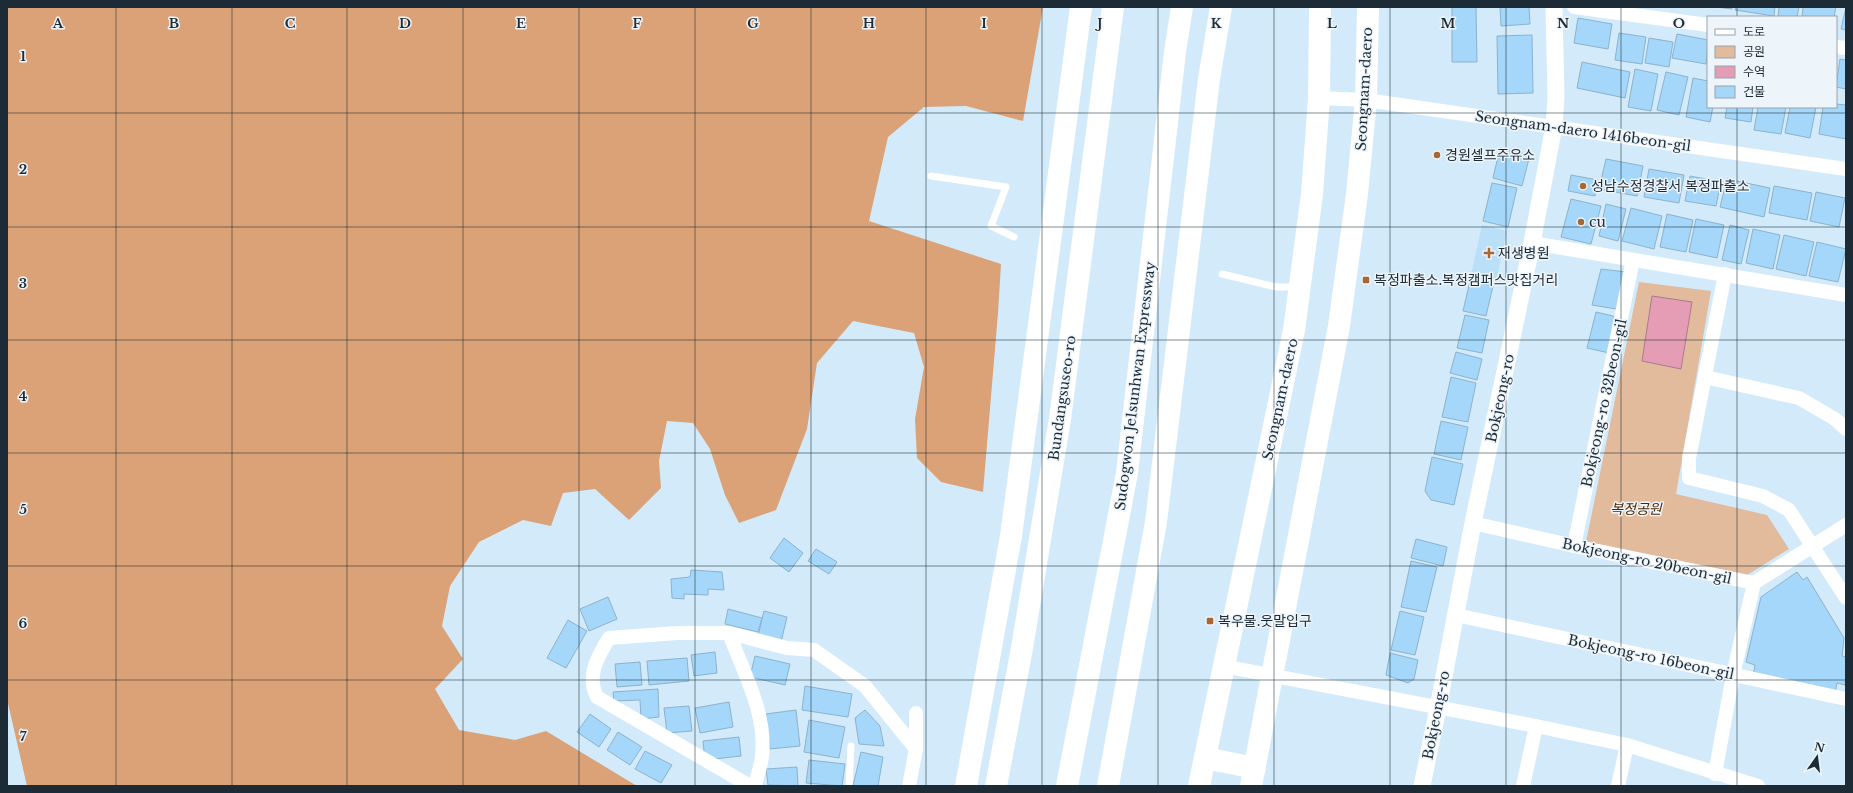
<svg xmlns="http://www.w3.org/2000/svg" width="1853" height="793" font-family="'Libre Baskerville','Noto Sans KR',serif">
  <rect width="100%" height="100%" fill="#d2eafa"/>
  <polygon fill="#badff8" points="1482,225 1507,231 1496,281 1471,275"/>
  <polygon fill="#e2ba9c" points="1639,282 1711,291 1676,494 1767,515 1789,549 1744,577 1586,542"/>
  <polygon fill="#dba277" points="7,7 1043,7 1023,121 966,106 924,107 888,137 869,221 1001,264 998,313 983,492 941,482 917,458 915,419 924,367 914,333 853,321 817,363 807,429 776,510 739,523 725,495 710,449 693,423 667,421 659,461 661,488 629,520 595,489 563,493 551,526 523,520 479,542 450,586 442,626 463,659 435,689 459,730 515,740 546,731 637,786 27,786 7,699"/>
  <polygon fill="#e49db4" stroke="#a87b8e" points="1652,296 1692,302 1681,369 1642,361"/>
  <g fill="#a4d7f9" stroke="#8db2cc">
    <polygon points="1452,7 1476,7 1477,62 1452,62"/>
    <polygon points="1500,7 1529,7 1530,24 1501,26"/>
    <polygon points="1716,7 1732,7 1732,9"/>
    <polygon points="1736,7 1775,7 1774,16 1735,10"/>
    <polygon points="1779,7 1799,7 1797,17 1778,17"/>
    <polygon points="1803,7 1836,7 1834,17 1802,17"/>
    <polygon points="1846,7 1846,30 1841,29"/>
    <polygon points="1578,18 1612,24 1608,49 1574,43"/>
    <polygon points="1619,33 1646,37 1642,64 1615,60"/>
    <polygon points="1677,34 1708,40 1706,64 1672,58"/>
    <polygon points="1532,35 1533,93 1498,94 1497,36"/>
    <polygon points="1649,38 1673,42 1669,67 1645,63"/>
    <polygon points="1840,59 1846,60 1846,89 1836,87"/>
    <polygon points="1582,62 1630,72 1625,98 1577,88"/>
    <polygon points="1635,69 1658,74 1651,111 1628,107"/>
    <polygon points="1666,72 1688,77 1679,115 1657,110"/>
    <polygon points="1693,78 1708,81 1708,107 1713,107 1710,122 1686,117"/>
    <polygon points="1836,104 1846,105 1846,139 1819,134 1823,107 1836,107"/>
    <polygon points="1727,107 1753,107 1751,122 1725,118"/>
    <polygon points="1758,107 1786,107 1781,134 1754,130"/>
    <polygon points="1790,107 1816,107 1810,138 1785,133"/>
    <polygon points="1500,148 1530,155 1522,186 1493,178"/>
    <polygon points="1606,159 1643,166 1637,196 1599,189"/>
    <polygon points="1649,169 1684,175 1679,203 1644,197"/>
    <polygon points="1571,175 1598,180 1595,196 1568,191"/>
    <polygon points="1690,176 1721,182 1716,206 1685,201"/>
    <polygon points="1727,179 1770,188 1764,217 1720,207"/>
    <polygon points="1492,183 1517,188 1508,227 1483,221"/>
    <polygon points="1774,186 1812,193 1807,220 1769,213"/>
    <polygon points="1816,192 1845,198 1839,227 1810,221"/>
    <polygon points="1571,199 1601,206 1591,244 1561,237"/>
    <polygon points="1606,204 1626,209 1618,241 1599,236"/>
    <polygon points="1631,208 1662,216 1654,249 1622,241"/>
    <polygon points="1667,214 1693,220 1686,252 1660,247"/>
    <polygon points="1696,219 1724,225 1717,258 1689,252"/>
    <polygon points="1730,225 1749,230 1741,264 1722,260"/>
    <polygon points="1753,229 1780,235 1773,269 1746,263"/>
    <polygon points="1784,235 1814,242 1806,276 1776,269"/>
    <polygon points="1817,242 1846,249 1838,282 1809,276"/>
    <polygon points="1601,269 1626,272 1616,309 1592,305"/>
    <polygon points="1470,281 1493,286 1486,316 1463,311"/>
    <polygon points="1596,312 1617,317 1609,353 1587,348"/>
    <polygon points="1465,315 1489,320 1482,353 1457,348"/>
    <polygon points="1456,352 1482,359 1477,380 1450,373"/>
    <polygon points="1451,377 1476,383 1468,422 1442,417"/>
    <polygon points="1441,421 1468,427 1461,460 1434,454"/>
    <polygon points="1432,457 1463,464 1454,505 1431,500 1425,491"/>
    <polygon points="784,538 803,553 789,572 770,558"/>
    <polygon points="1416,539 1447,547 1443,566 1411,558"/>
    <polygon points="816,549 837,562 829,574 808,561"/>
    <polygon points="1411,561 1437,567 1426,612 1401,607"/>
    <polygon points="691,570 722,572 724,590 708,589 708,595 684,594 684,599 672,598 671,579 690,577"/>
    <polygon points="1797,572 1803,580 1807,577 1844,638 1842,656 1846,657 1846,678 1845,685 1837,683 1835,693 1753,676 1755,665 1746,662 1761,597"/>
    <polygon points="608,597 617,619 589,631 580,609"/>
    <polygon points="728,609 762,618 758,632 725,624"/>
    <polygon points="764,611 787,617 781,642 758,636"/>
    <polygon points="1400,611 1424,617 1415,655 1391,650"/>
    <polygon points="568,620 587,631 566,668 547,658"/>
    <polygon points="715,652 717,673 694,676 691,655"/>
    <polygon points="1390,653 1418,660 1414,679 1408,683 1386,675"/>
    <polygon points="755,656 790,664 785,685 750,677"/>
    <polygon points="687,658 689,681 649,685 647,661"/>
    <polygon points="640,662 642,685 617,687 615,664"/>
    <polygon points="805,686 852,694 848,717 802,710"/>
    <polygon points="658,689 659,717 641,719 640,700 614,701 613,692"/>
    <polygon points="729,702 733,727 700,733 695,708"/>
    <polygon points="689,706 692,731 667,733 664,708"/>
    <polygon points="796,710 800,746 770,749 766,714"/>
    <polygon points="865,710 880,726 884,746 859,744 855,718"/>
    <polygon points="590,714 611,729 599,747 577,732"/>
    <polygon points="809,720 845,727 839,758 804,752"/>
    <polygon points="618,732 642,747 630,765 607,750"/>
    <polygon points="739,737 741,756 705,760 703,741"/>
    <polygon points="645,751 672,765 661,783 635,769"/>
    <polygon points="861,752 883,757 878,786 853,786"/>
    <polygon points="809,760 845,764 842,786 806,783"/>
    <polygon points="797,767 798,786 768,785 766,769"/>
  </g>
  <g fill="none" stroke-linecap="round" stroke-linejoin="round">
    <g stroke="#fff" stroke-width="7">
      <polyline points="931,176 1006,187 991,226 1014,237"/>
      <polyline points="1222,274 1276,287 1298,287"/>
      <polyline points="849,786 851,746"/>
    </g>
    <g stroke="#fff" stroke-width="14">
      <polyline points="1574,7 1708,25"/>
      <polyline points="1836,47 1846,48"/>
      <polyline points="1319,98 1366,100 1846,169"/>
      <polyline points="1532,243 1846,295"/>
      <polyline points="1725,274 1689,458 1689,478 1763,496 1789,510 1846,598"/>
      <polyline points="1705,377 1799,398 1835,419 1846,429"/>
      <polyline points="1473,523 1574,546 1754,583 1846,525"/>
      <polyline points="1574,546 1633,260"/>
      <polyline points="1456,615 1846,699"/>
      <path d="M729,633H677L609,638C598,656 586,676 597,697L750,786"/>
      <polyline points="1223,666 1536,726 1627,745 1758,786"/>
      <polyline points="1715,774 1733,675 1754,583"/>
      <path d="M755,786C757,776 761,766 762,756C767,713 743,672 729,633L787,648L814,650L865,686L916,749"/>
      <polyline points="909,786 916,749 916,713"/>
      <polyline points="1523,786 1536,726"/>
      <polyline points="1618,786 1627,745"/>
    </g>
    <polyline stroke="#fff" stroke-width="17" points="1422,786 1438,708 1473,523 1532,243 1554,126 1556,97 1554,7"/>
    <g stroke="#fff" stroke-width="22">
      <polyline points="1205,758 1255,768"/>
      <polyline points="1199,786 1294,330 1312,194 1319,98 1320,7"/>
      <polyline points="1251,786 1339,326 1357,194 1366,100 1368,7"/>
    </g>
    <g stroke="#fff" stroke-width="22">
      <polyline points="966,786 1011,536 1081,7"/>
      <polyline points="996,786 1022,648 1060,419 1113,7"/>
    </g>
    <g stroke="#fff" stroke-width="22">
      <polyline points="1067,786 1127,473 1175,52 1182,7"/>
      <polyline points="1108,786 1156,522 1209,79 1221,7"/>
    </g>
  </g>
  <path fill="none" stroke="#1c2b35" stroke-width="1" stroke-opacity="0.55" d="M116,7V786M232,7V786M347,7V786M463,7V786M579,7V786M695,7V786M811,7V786M926,7V786M1042,7V786M1158,7V786M1274,7V786M1390,7V786M1506,7V786M1621,7V786M1737,7V17M1737,107V786M7,113H1846M7,227H1846M7,340H1846M7,453H1846M7,566H1846M7,680H1846"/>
  <g fill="#a86731" stroke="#edf4fa" stroke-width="1.5">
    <circle cx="1437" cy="155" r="4"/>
    <circle cx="1583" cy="186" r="4"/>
    <circle cx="1581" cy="222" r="4"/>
    <path d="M1487 247h4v4h4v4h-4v4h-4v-4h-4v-4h4z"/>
    <rect x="1362" y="276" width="8" height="8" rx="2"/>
    <rect x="1206" y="617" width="8" height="8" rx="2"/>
  </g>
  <g text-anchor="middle" stroke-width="3" stroke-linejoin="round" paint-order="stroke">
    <g font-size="14" fill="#1c2b35" stroke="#edf4fa">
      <text transform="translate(1364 89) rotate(-87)" y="5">Seongnam-daero</text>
      <text transform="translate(1583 131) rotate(8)" y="5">Seongnam-daero 1416beon-gil</text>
      <text transform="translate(1135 386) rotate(-83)" y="5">Sudogwon Je1sunhwan Expressway</text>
      <text transform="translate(1062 398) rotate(-82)" y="5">Bundangsuseo-ro</text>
      <text transform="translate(1500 398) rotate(-78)" y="5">Bokjeong-ro</text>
      <text transform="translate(1280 399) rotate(-78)" y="5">Seongnam-daero</text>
      <text transform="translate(1604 403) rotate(-78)" y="5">Bokjeong-ro 32beon-gil</text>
      <text transform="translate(1647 561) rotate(12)" y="5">Bokjeong-ro 20beon-gil</text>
      <text transform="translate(1651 657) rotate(12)" y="5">Bokjeong-ro 16beon-gil</text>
      <text transform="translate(1436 715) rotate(-79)" y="5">Bokjeong-ro</text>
    </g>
    <g font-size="14" fill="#1c2b35" stroke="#edf4fa" text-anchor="start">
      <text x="1445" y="160">경원셀프주유소</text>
      <text x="1591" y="191">성남수정경찰서 복정파출소</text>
      <text x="1589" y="227">cu</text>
      <text x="1498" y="258">재생병원</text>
      <text x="1374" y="285">복정파출소.복정캠퍼스맛집거리</text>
      <text x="1218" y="626">복우물.웃말입구</text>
    </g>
    <g font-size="14" font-style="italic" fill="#4b2602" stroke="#edf4fa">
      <text x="1636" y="514">복정공원</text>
    </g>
  </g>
  <g font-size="13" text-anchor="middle" font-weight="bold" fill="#1c2b35" stroke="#edf4fa" stroke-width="3" stroke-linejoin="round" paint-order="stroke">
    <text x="58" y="28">A</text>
    <text x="174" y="28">B</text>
    <text x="290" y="28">C</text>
    <text x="405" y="28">D</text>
    <text x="521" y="28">E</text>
    <text x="637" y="28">F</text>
    <text x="753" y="28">G</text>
    <text x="869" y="28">H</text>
    <text x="984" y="28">I</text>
    <text x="1100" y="28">J</text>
    <text x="1216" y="28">K</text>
    <text x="1332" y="28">L</text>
    <text x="1448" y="28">M</text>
    <text x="1563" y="28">N</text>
    <text x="1679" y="28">O</text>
    <text x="23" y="61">1</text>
    <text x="23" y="174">2</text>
    <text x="23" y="288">3</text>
    <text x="23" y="401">4</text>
    <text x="23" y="514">5</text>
    <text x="23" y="628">6</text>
    <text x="23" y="741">7</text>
  </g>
  <rect width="1853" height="793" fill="none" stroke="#1c2b35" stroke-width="16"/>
  <rect x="1707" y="16" width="130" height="92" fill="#edf4fa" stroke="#99a4ab"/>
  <rect x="1715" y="29" width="20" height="6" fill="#ffffff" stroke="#99a4ab"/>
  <text x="1743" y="36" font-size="12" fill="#1c2b35">도로</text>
  <rect x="1715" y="46" width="20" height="12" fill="#e2ba9c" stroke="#99a4ab"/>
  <text x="1743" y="56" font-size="12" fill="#1c2b35">공원</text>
  <rect x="1715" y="66" width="20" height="12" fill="#e49db4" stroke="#99a4ab"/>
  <text x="1743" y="76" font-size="12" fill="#1c2b35">수역</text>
  <rect x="1715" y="86" width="20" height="12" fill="#a4d7f9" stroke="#99a4ab"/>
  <text x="1743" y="96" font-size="12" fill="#1c2b35">건물</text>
  <g transform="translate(1817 757) rotate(14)" stroke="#edf4fa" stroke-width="3" paint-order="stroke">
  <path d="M0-3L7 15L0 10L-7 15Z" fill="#1c2b35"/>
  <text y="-6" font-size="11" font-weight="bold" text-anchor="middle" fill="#1c2b35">N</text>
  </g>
</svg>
